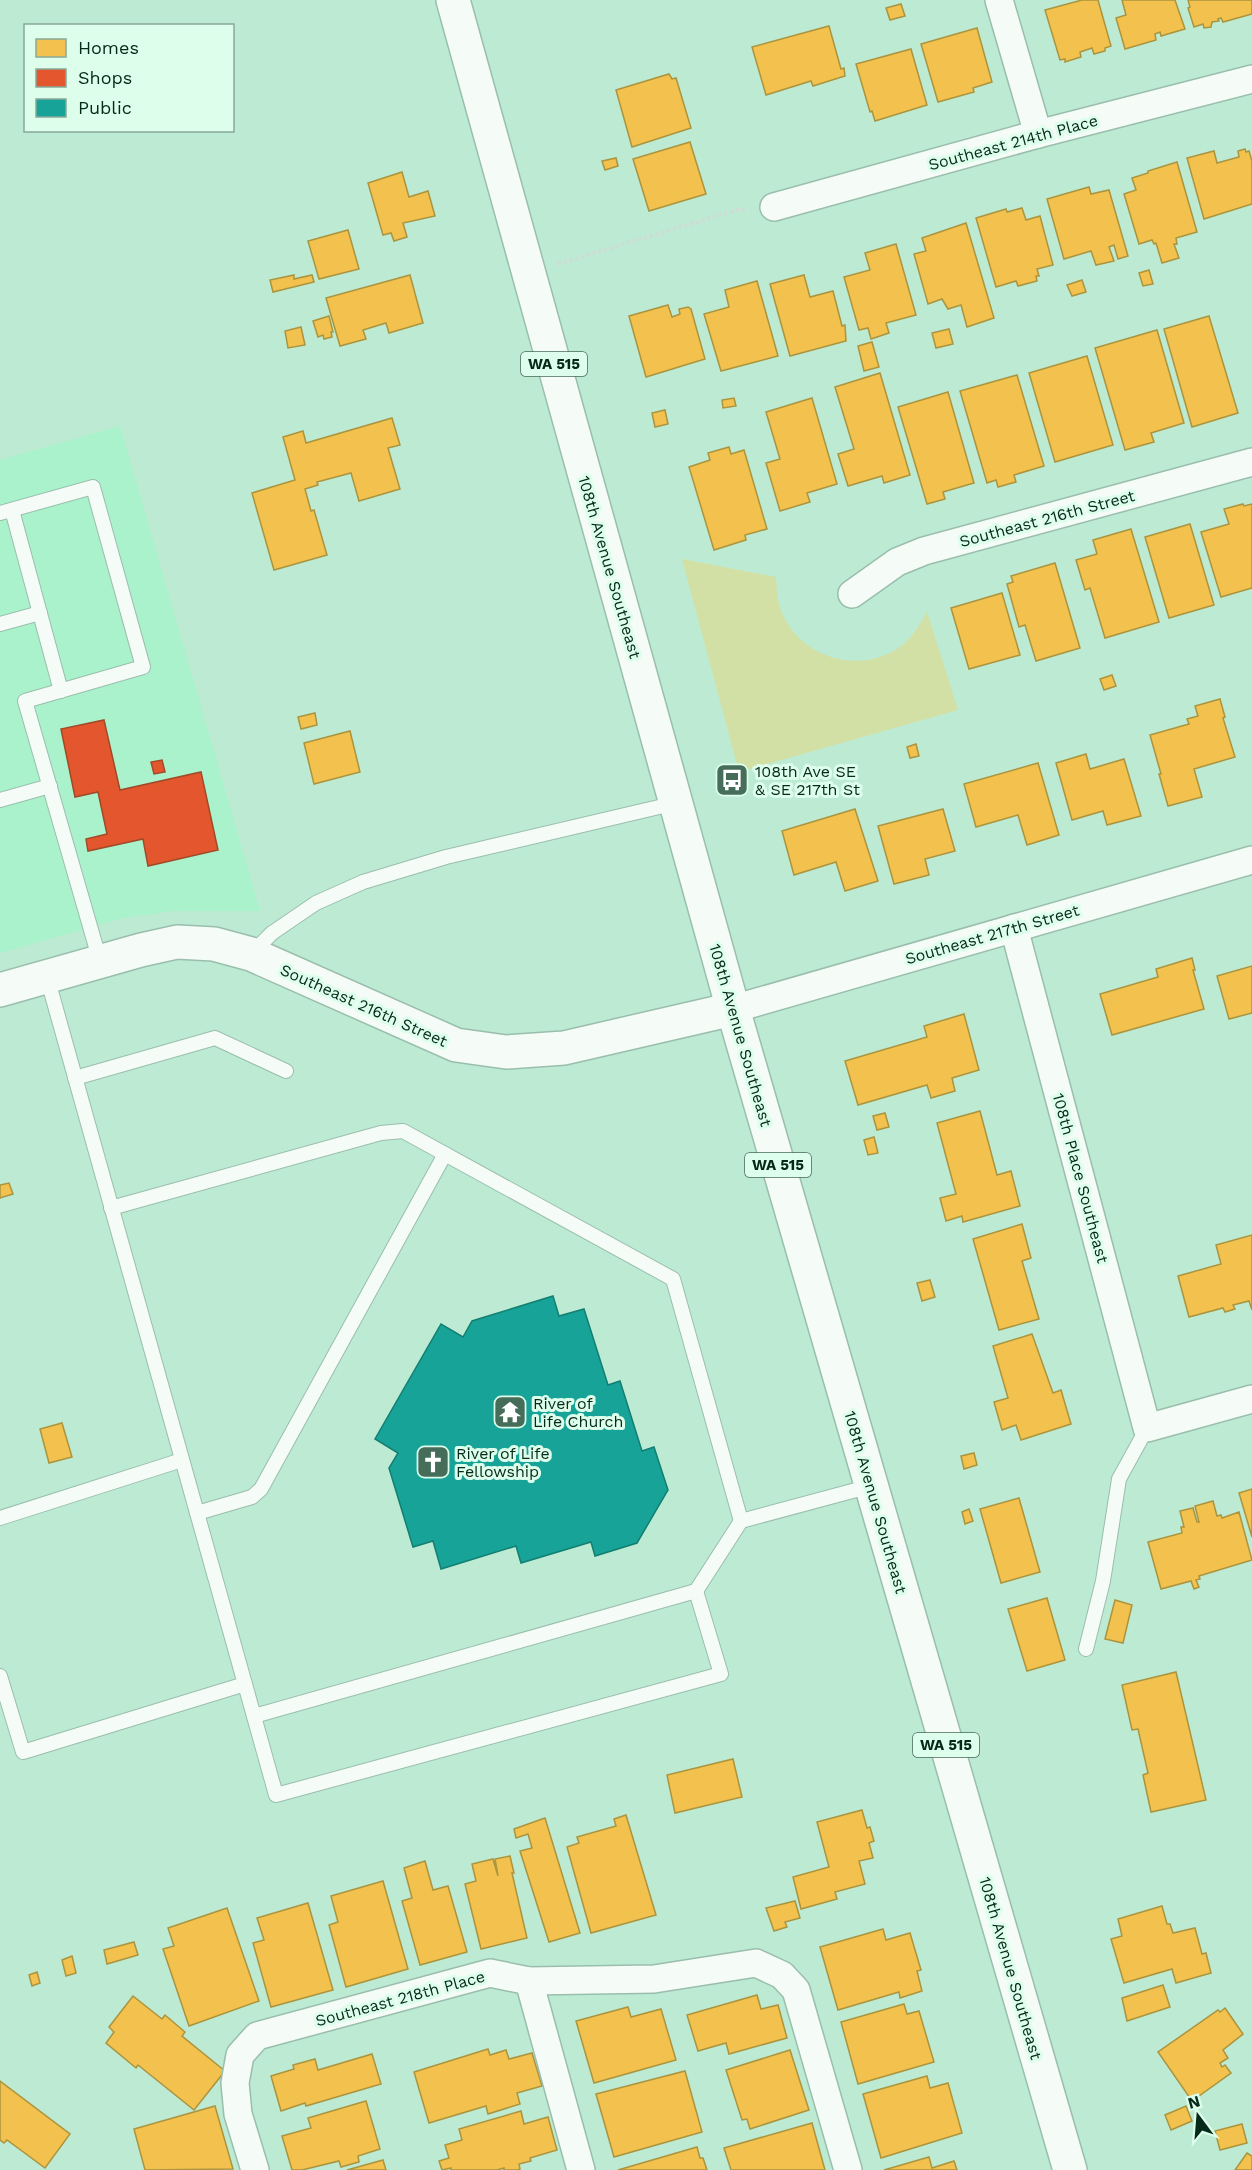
<svg xmlns="http://www.w3.org/2000/svg" width="1252" height="2170" font-family="'Work Sans',sans-serif">
  <rect width="100%" height="100%" fill="#bdead2"/>
  <polygon fill="#aaf2cc" points="120,426 260,911 174,911 123,918 0,953 0,460"/>
  <path fill="#d3e0a5" d="M682,559L776,577C777,589 777,602 782,613C802,661 867,677 906,642C915,633 921,623 927,612L958,710L739,772Z"/>
  <g fill="#f2c14e" stroke="#ab943e" stroke-width="1.5">
    <polygon points="1082,0 1098,0 1111,46 1105,48 1105,51 1094,54 1092,48 1080,52 1081,57 1065,62 1065,59 1060,60 1045,10"/>
    <polygon points="1122,0 1175,0 1185,29 1161,36 1160,32 1155,34 1156,40 1125,49 1116,18 1126,15"/>
    <polygon points="1188,0 1252,0 1252,14 1223,22 1221,18 1218,19 1219,21 1212,22 1211,27 1204,28 1203,24 1194,27 1188,8 1190,7"/>
    <polygon points="901,4 905,16 890,20 886,8"/>
    <polygon points="829,26 841,69 844,68 845,76 813,86 811,81 766,95 752,47"/>
    <polygon points="977,28 992,82 973,88 974,92 938,102 921,44"/>
    <polygon points="911,49 927,105 875,121 872,111 870,112 856,64"/>
    <polygon points="669,74 672,79 676,78 691,128 632,147 616,90"/>
    <polygon points="690,142 706,194 649,211 633,159"/>
    <polygon points="1245,149 1246,152 1249,151 1252,161 1252,204 1204,219 1187,158 1214,151 1217,163 1239,157 1238,151"/>
    <polygon points="616,158 618,166 605,170 602,161"/>
    <polygon points="1177,162 1197,232 1176,238 1177,244 1174,244 1179,258 1162,263 1156,243 1154,244 1152,240 1139,244 1124,194 1136,190 1132,178 1148,173 1148,171"/>
    <polygon points="402,172 409,197 428,191 435,216 403,223 407,237 394,241 391,233 383,235 368,183"/>
    <polygon points="1089,187 1091,194 1109,190 1128,256 1118,259 1114,245 1109,247 1114,261 1096,265 1091,251 1064,259 1047,199"/>
    <polygon points="1022,208 1026,220 1040,216 1053,265 1037,269 1039,276 1036,276 1037,281 1018,286 1016,281 996,287 976,218 1006,209 1007,212"/>
    <polygon points="966,223 994,318 967,327 961,305 948,309 942,299 928,304 914,254 926,251 922,238"/>
    <polygon points="348,230 359,269 319,279 308,241"/>
    <polygon points="896,244 916,315 886,323 889,333 871,339 868,328 859,330 844,277 870,270 865,253"/>
    <polygon points="1149,270 1153,284 1143,286 1139,273"/>
    <polygon points="294,275 294,279 312,275 314,282 273,292 270,280"/>
    <polygon points="410,275 423,323 389,333 386,323 363,330 366,339 340,346 326,298"/>
    <polygon points="804,275 810,297 833,291 842,326 845,325 846,341 790,356 770,284"/>
    <polygon points="1082,280 1086,292 1072,296 1067,285"/>
    <polygon points="757,281 778,356 721,371 704,314 729,307 725,290"/>
    <polygon points="668,305 672,317 680,314 679,309 688,307 691,309 705,359 646,377 629,316"/>
    <polygon points="329,316 333,332 331,332 332,337 324,339 323,335 318,337 313,321"/>
    <polygon points="1209,316 1238,413 1192,427 1164,329"/>
    <polygon points="301,327 305,345 288,348 285,331"/>
    <polygon points="949,329 953,344 936,348 932,333"/>
    <polygon points="1157,330 1184,423 1151,433 1154,442 1125,450 1095,348"/>
    <polygon points="872,342 879,367 864,371 858,346"/>
    <polygon points="1087,356 1113,445 1055,462 1029,373"/>
    <polygon points="880,373 910,475 884,483 882,476 848,486 838,454 854,449 835,387"/>
    <polygon points="1017,375 1044,466 1014,475 1016,482 998,487 996,480 987,483 960,391"/>
    <polygon points="948,392 974,483 943,492 945,499 927,504 898,407"/>
    <polygon points="734,398 736,406 723,408 722,400"/>
    <polygon points="812,398 837,484 807,493 810,502 780,511 766,463 780,459 766,412"/>
    <polygon points="665,410 668,424 655,427 652,413"/>
    <polygon points="392,418 400,445 388,448 400,489 359,501 351,473 317,482 318,485 305,489 311,511 314,510 327,555 274,570 252,493 295,480 283,437 303,431 306,443"/>
    <polygon points="729,447 731,454 744,450 767,529 745,535 746,540 714,550 689,467 710,460 708,453"/>
    <polygon points="1243,504 1244,506 1252,504 1252,588 1221,597 1201,532 1229,524 1224,509"/>
    <polygon points="1190,524 1214,605 1169,618 1145,537"/>
    <polygon points="1131,529 1159,622 1105,638 1090,588 1085,590 1076,560 1097,554 1093,540"/>
    <polygon points="1055,563 1080,648 1036,661 1025,625 1019,627 1007,584 1013,582 1011,576"/>
    <polygon points="1002,593 1020,655 969,669 951,608"/>
    <polygon points="1112,675 1116,686 1104,690 1100,679"/>
    <polygon points="1220,699 1225,717 1223,718 1235,757 1194,769 1202,797 1168,806 1159,774 1161,774 1150,735 1189,724 1187,719 1198,716 1195,706"/>
    <polygon points="315,713 317,725 301,729 298,717"/>
    <polygon points="350,731 360,772 314,784 304,743"/>
    <polygon points="916,744 919,756 910,758 907,747"/>
    <polygon points="1086,754 1090,769 1124,759 1141,816 1107,825 1103,811 1072,820 1056,763"/>
    <polygon points="1038,763 1059,835 1027,845 1018,815 976,827 964,784"/>
    <polygon points="855,809 878,881 845,891 836,862 794,875 782,831"/>
    <polygon points="943,809 955,851 925,859 929,875 894,884 878,826"/>
    <polygon points="1192,958 1195,970 1193,970 1204,1009 1112,1035 1100,994 1158,977 1156,969"/>
    <polygon points="1252,966 1252,1013 1229,1019 1217,976"/>
    <polygon points="964,1014 979,1070 952,1078 955,1091 931,1098 927,1085 858,1105 845,1061 927,1037 924,1026"/>
    <polygon points="980,1111 997,1175 1011,1171 1020,1206 963,1222 962,1216 946,1221 940,1198 956,1194 937,1123"/>
    <polygon points="885,1113 889,1127 877,1130 873,1116"/>
    <polygon points="874,1137 878,1153 868,1155 864,1140"/>
    <polygon points="9,1183 13,1194 0,1198 0,1185"/>
    <polygon points="1022,1224 1031,1258 1022,1261 1039,1319 999,1330 973,1239"/>
    <polygon points="1252,1235 1252,1310 1249,1301 1233,1305 1235,1309 1225,1312 1223,1308 1189,1317 1178,1276 1221,1264 1216,1245"/>
    <polygon points="930,1280 935,1297 922,1301 917,1283"/>
    <polygon points="1032,1334 1053,1393 1061,1390 1071,1424 1021,1440 1016,1425 1002,1430 994,1402 1008,1398 993,1346"/>
    <polygon points="62,1423 72,1457 49,1463 40,1429"/>
    <polygon points="974,1453 977,1465 964,1469 961,1456"/>
    <polygon points="1252,1489 1252,1537 1239,1493"/>
    <polygon points="1019,1498 1040,1572 1001,1583 980,1509"/>
    <polygon points="1213,1501 1217,1516 1221,1515 1222,1518 1239,1512 1252,1560 1199,1576 1200,1579 1196,1580 1199,1587 1194,1589 1191,1581 1161,1589 1148,1542 1182,1533 1181,1527 1184,1527 1180,1511 1193,1508 1197,1522 1199,1522 1195,1506"/>
    <polygon points="969,1509 973,1521 965,1524 962,1512"/>
    <polygon points="1047,1598 1065,1660 1027,1671 1008,1609"/>
    <polygon points="1115,1600 1132,1605 1123,1643 1105,1639"/>
    <polygon points="1176,1672 1206,1800 1151,1812 1143,1775 1148,1773 1138,1729 1132,1730 1122,1685"/>
    <polygon points="733,1759 742,1797 675,1813 667,1775"/>
    <polygon points="862,1810 867,1828 870,1827 874,1841 869,1843 873,1858 859,1861 865,1884 835,1892 837,1899 801,1909 793,1877 829,1867 817,1822"/>
    <polygon points="626,1815 656,1915 591,1933 567,1847 579,1843 577,1837 616,1826 614,1819"/>
    <polygon points="545,1818 580,1933 549,1942 520,1851 532,1848 528,1834 516,1838 514,1829"/>
    <polygon points="510,1856 514,1873 512,1873 527,1938 481,1949 465,1884 476,1881 472,1864 493,1859 498,1876 495,1859"/>
    <polygon points="425,1861 433,1890 448,1886 467,1952 420,1965 402,1901 412,1898 404,1868"/>
    <polygon points="383,1881 408,1969 346,1987 329,1925 338,1922 331,1896"/>
    <polygon points="795,1901 800,1918 785,1922 787,1927 774,1931 766,1908"/>
    <polygon points="308,1903 333,1990 271,2007 253,1943 264,1940 257,1918"/>
    <polygon points="1162,1906 1167,1924 1170,1924 1173,1933 1195,1928 1202,1954 1206,1953 1211,1973 1176,1983 1172,1969 1124,1983 1111,1939 1122,1936 1118,1919"/>
    <polygon points="227,1908 259,2001 189,2026 163,1949 174,1946 168,1928"/>
    <polygon points="883,1929 886,1940 910,1933 921,1970 917,1971 922,1991 900,1998 899,1992 838,2010 820,1947"/>
    <polygon points="134,1942 138,1955 107,1964 104,1950"/>
    <polygon points="72,1956 76,1973 66,1976 62,1960"/>
    <polygon points="37,1972 40,1983 32,1986 29,1975"/>
    <polygon points="1163,1985 1170,2007 1127,2021 1122,1998"/>
    <polygon points="757,1995 761,2009 778,2005 787,2038 729,2054 726,2043 698,2051 687,2015"/>
    <polygon points="133,1996 162,2019 165,2015 185,2032 182,2036 225,2071 194,2110 138,2065 136,2068 106,2043 114,2032 109,2027"/>
    <polygon points="904,2004 907,2014 919,2011 934,2062 858,2084 841,2022"/>
    <polygon points="628,2007 631,2017 661,2009 676,2060 594,2083 576,2021"/>
    <polygon points="1225,2008 1243,2034 1223,2050 1228,2058 1220,2063 1222,2067 1225,2065 1231,2073 1192,2101 1158,2052 1218,2010 1220,2012"/>
    <polygon points="488,2049 490,2055 506,2050 509,2059 532,2053 542,2086 517,2093 520,2104 488,2114 486,2106 429,2123 414,2072"/>
    <polygon points="790,2050 809,2110 750,2129 747,2119 742,2120 726,2070"/>
    <polygon points="372,2054 381,2084 306,2106 305,2103 281,2111 271,2076 294,2069 293,2065 315,2059 318,2070"/>
    <polygon points="685,2071 702,2132 614,2157 596,2094"/>
    <polygon points="927,2076 930,2088 948,2083 962,2133 881,2158 863,2094"/>
    <polygon points="0,2081 70,2134 45,2168 7,2140 4,2143 0,2140"/>
    <polygon points="366,2101 380,2149 358,2156 359,2162 341,2167 339,2161 302,2170 292,2170 282,2136 311,2128 308,2118"/>
    <polygon points="215,2106 233,2169 145,2170 134,2129"/>
    <polygon points="1186,2106 1192,2121 1171,2130 1165,2115"/>
    <polygon points="521,2111 524,2124 548,2117 557,2150 530,2158 531,2161 519,2164 520,2169 518,2170 504,2170 504,2168 497,2170 451,2170 451,2168 442,2170 439,2161 449,2158 445,2145 462,2140 459,2129"/>
    <polygon points="812,2123 825,2170 731,2170 724,2148"/>
    <polygon points="1242,2124 1247,2143 1220,2150 1215,2131"/>
    <polygon points="697,2147 700,2158 703,2158 707,2170 618,2170"/>
    <polygon points="1247,2153 1252,2156 1252,2170 1235,2170"/>
    <polygon points="929,2157 932,2168 954,2161 957,2170 884,2170"/>
    <polygon points="383,2160 386,2170 347,2170"/>
  </g>
  <g fill="#e4572e" stroke="#a14a28" stroke-width="1.5">
    <polygon points="104,720 120,790 201,772 218,850 148,866 143,839 88,851 86,839 107,834 98,792 75,797 61,729"/>
    <polygon points="162,760 165,772 154,774 151,762"/>
  </g>
  <polygon fill="#17a398" stroke="#127f72" stroke-width="1.5" points="553,1296 559,1316 584,1309 608,1385 620,1381 642,1451 654,1447 668,1490 637,1543 595,1556 591,1542 521,1563 516,1546 441,1569 433,1541 413,1547 389,1468 398,1453 375,1439 441,1324 463,1337 472,1321"/>
  <g fill="none" stroke-linecap="round" stroke-linejoin="round">
    <g stroke="#9abeac" stroke-width="16">
      <g id="lane">
        <polyline points="12,510 61,691"/>
        <polyline points="0,513 93,487 143,667 25,701 100,961"/>
        <polyline points="0,624 40,613"/>
        <polyline points="0,800 50,786"/>
        <polyline points="251,954 272,933 316,903 363,882 446,857 676,803"/>
        <polyline points="47,977 276,1795 721,1674 696,1591"/>
        <polyline points="75,1078 215,1038 286,1071"/>
        <polyline points="111,1208 381,1133 403,1131 673,1279 741,1521"/>
        <polyline points="197,1513 252,1497 261,1489 445,1154"/>
        <polyline points="0,1518 182,1460"/>
        <polyline points="1086,1649 1103,1581 1119,1479 1147,1428"/>
        <polyline points="0,1676 23,1752 245,1684"/>
        <polyline points="254,1716 696,1591 741,1521 871,1486"/>
      </g>
    </g>
    <g stroke="#9abeac" stroke-width="30">
      <g id="street">
        <polyline points="999,0 1038,134"/>
        <polyline points="774,207 1038,134 1252,79"/>
        <polyline points="852,594 897,562 924,551 1252,462"/>
        <polyline points="1014,928 1147,1428 1252,1399"/>
        <polyline points="733,1009 1252,860"/>
        <polyline points="529,1981 581,2170"/>
        <polyline points="255,2170 238,2114 235,2083 240,2055 257,2036 490,1973 529,1981 654,1979 756,1963 782,1975 796,1990 848,2170"/>
      </g>
    </g>
    <g stroke="#9abeac" stroke-width="36">
      <polyline id="secondary" points="0,990 141,950 177,942 214,944 251,954 456,1045 506,1052 564,1048 733,1009"/>
    </g>
    <g stroke="#9abeac" stroke-width="36">
      <polyline id="primary" points="453,0 733,1009 1070,2170"/>
    </g>
    <polyline stroke="#cedcd5" stroke-width="4" stroke-dasharray="3 3" stroke-linecap="butt" points="558,264 737,210 747,209"/>
    <use href="#lane" stroke="#f5fcf8" stroke-width="14"/>
    <use href="#street" stroke="#f5fcf8" stroke-width="27"/>
    <use href="#secondary" stroke="#f5fcf8" stroke-width="33"/>
    <use href="#primary" stroke="#f5fcf8" stroke-width="33"/>
  </g>
  <defs>
    <g id="bus-square" transform="scale(1.725)"><rect x="-9" y="-9" width="18" height="18" rx="4" fill="#466d5a" stroke="#defeec"/><path d="M-5-6H5V4H4V6H2V4H-2V6H-4V4H-5ZM-3.5-4V0h7V-4ZM-3.5 1.2v1.5H-2V1.2ZM2 1.2v1.5H3.5V1.2Z" fill="#fff"/></g>
    <g id="temple-square" transform="scale(1.725)"><rect x="-9" y="-9" width="18" height="18" rx="4" fill="#466d5a" stroke="#defeec"/><path d="M0-6L5-2H3V0L6.5 2.5H4V6H1.5V3h-3V6H-4V2.5H-6.5L-3 0V-2H-5Z" fill="#fff"/></g>
    <g id="church-square" transform="scale(1.725)"><rect x="-9" y="-9" width="18" height="18" rx="4" fill="#466d5a" stroke="#defeec"/><path d="M-1.2-6h2.4v3.5h3.3v2.4h-3.3V6h-2.4V-.1h-3.3v-2.4h3.3Z" fill="#fff"/></g>
  </defs>
  <g fill-rule="evenodd">
    <use href="#bus-square" x="732" y="780"/>
    <use href="#temple-square" x="510" y="1412"/>
    <use href="#church-square" x="433" y="1462"/>
  </g>
  <g text-anchor="middle" stroke-width="6" stroke-linejoin="round" paint-order="stroke">
    <g fill="#defeec" stroke="#476a59" stroke-width="1.5">
      <rect x="521" y="352" width="66" height="24" rx="4.5"/>
      <rect x="745" y="1153" width="66" height="24" rx="4.5"/>
      <rect x="913" y="1733" width="66" height="24" rx="4.5"/>
    </g>
    <g font-size="15" font-weight="bold" fill="#062a1a">
      <text x="554" y="369">WA 515</text>
      <text x="778" y="1170">WA 515</text>
      <text x="946" y="1750">WA 515</text>
    </g>
    <g font-size="16" fill="#062a1a" stroke="#defeec">
      <text transform="translate(1013 142) rotate(-15)" y="6">Southeast 214th Place</text>
      <text transform="translate(1047 518) rotate(-15)" y="6">Southeast 216th Street</text>
      <text transform="translate(610 567) rotate(74)" y="6">108th Avenue Southeast</text>
      <text transform="translate(992 934) rotate(-16)" y="6">Southeast 217th Street</text>
      <text transform="translate(364 1005) rotate(24)" y="6">Southeast 216th Street</text>
      <text transform="translate(741 1035) rotate(74)" y="6">108th Avenue Southeast</text>
      <text transform="translate(1081 1178) rotate(75)" y="6">108th Place Southeast</text>
      <text transform="translate(876 1502) rotate(74)" y="6">108th Avenue Southeast</text>
      <text transform="translate(1011 1968) rotate(74)" y="6">108th Avenue Southeast</text>
      <text transform="translate(400 1998) rotate(-15)" y="6">Southeast 218th Place</text>
    </g>
    <g font-size="16" fill="#062a1a" stroke="#defeec" text-anchor="start">
      <text x="755" y="777">108th Ave SE<tspan x="755" dy="18">&amp; SE 217th St</tspan></text>
      <text x="533" y="1409">River of<tspan x="533" dy="18">Life Church</tspan></text>
      <text x="456" y="1459">River of Life<tspan x="456" dy="18">Fellowship</tspan></text>
    </g>
  </g>
  <rect x="24" y="24" width="210" height="108" fill="#defeec" stroke="#88a998" stroke-width="1.5"/>
  <rect x="36" y="39" width="30" height="18" fill="#f2c14e" stroke="#88a998" stroke-width="1.5"/>
  <text x="78" y="54" font-size="18" fill="#062a1a">Homes</text>
  <rect x="36" y="69" width="30" height="18" fill="#e4572e" stroke="#88a998" stroke-width="1.5"/>
  <text x="78" y="84" font-size="18" fill="#062a1a">Shops</text>
  <rect x="36" y="99" width="30" height="18" fill="#17a398" stroke="#88a998" stroke-width="1.5"/>
  <text x="78" y="114" font-size="18" fill="#062a1a">Public</text>
  <g transform="translate(1198 2116) rotate(344)" stroke="#defeec" stroke-width="4.5" paint-order="stroke">
  <path d="M0-4.5L10 22L0 15L-10 22Z" fill="#062a1a"/>
  <text y="-9" font-size="16" font-weight="bold" text-anchor="middle" fill="#062a1a">N</text>
  </g>
</svg>
